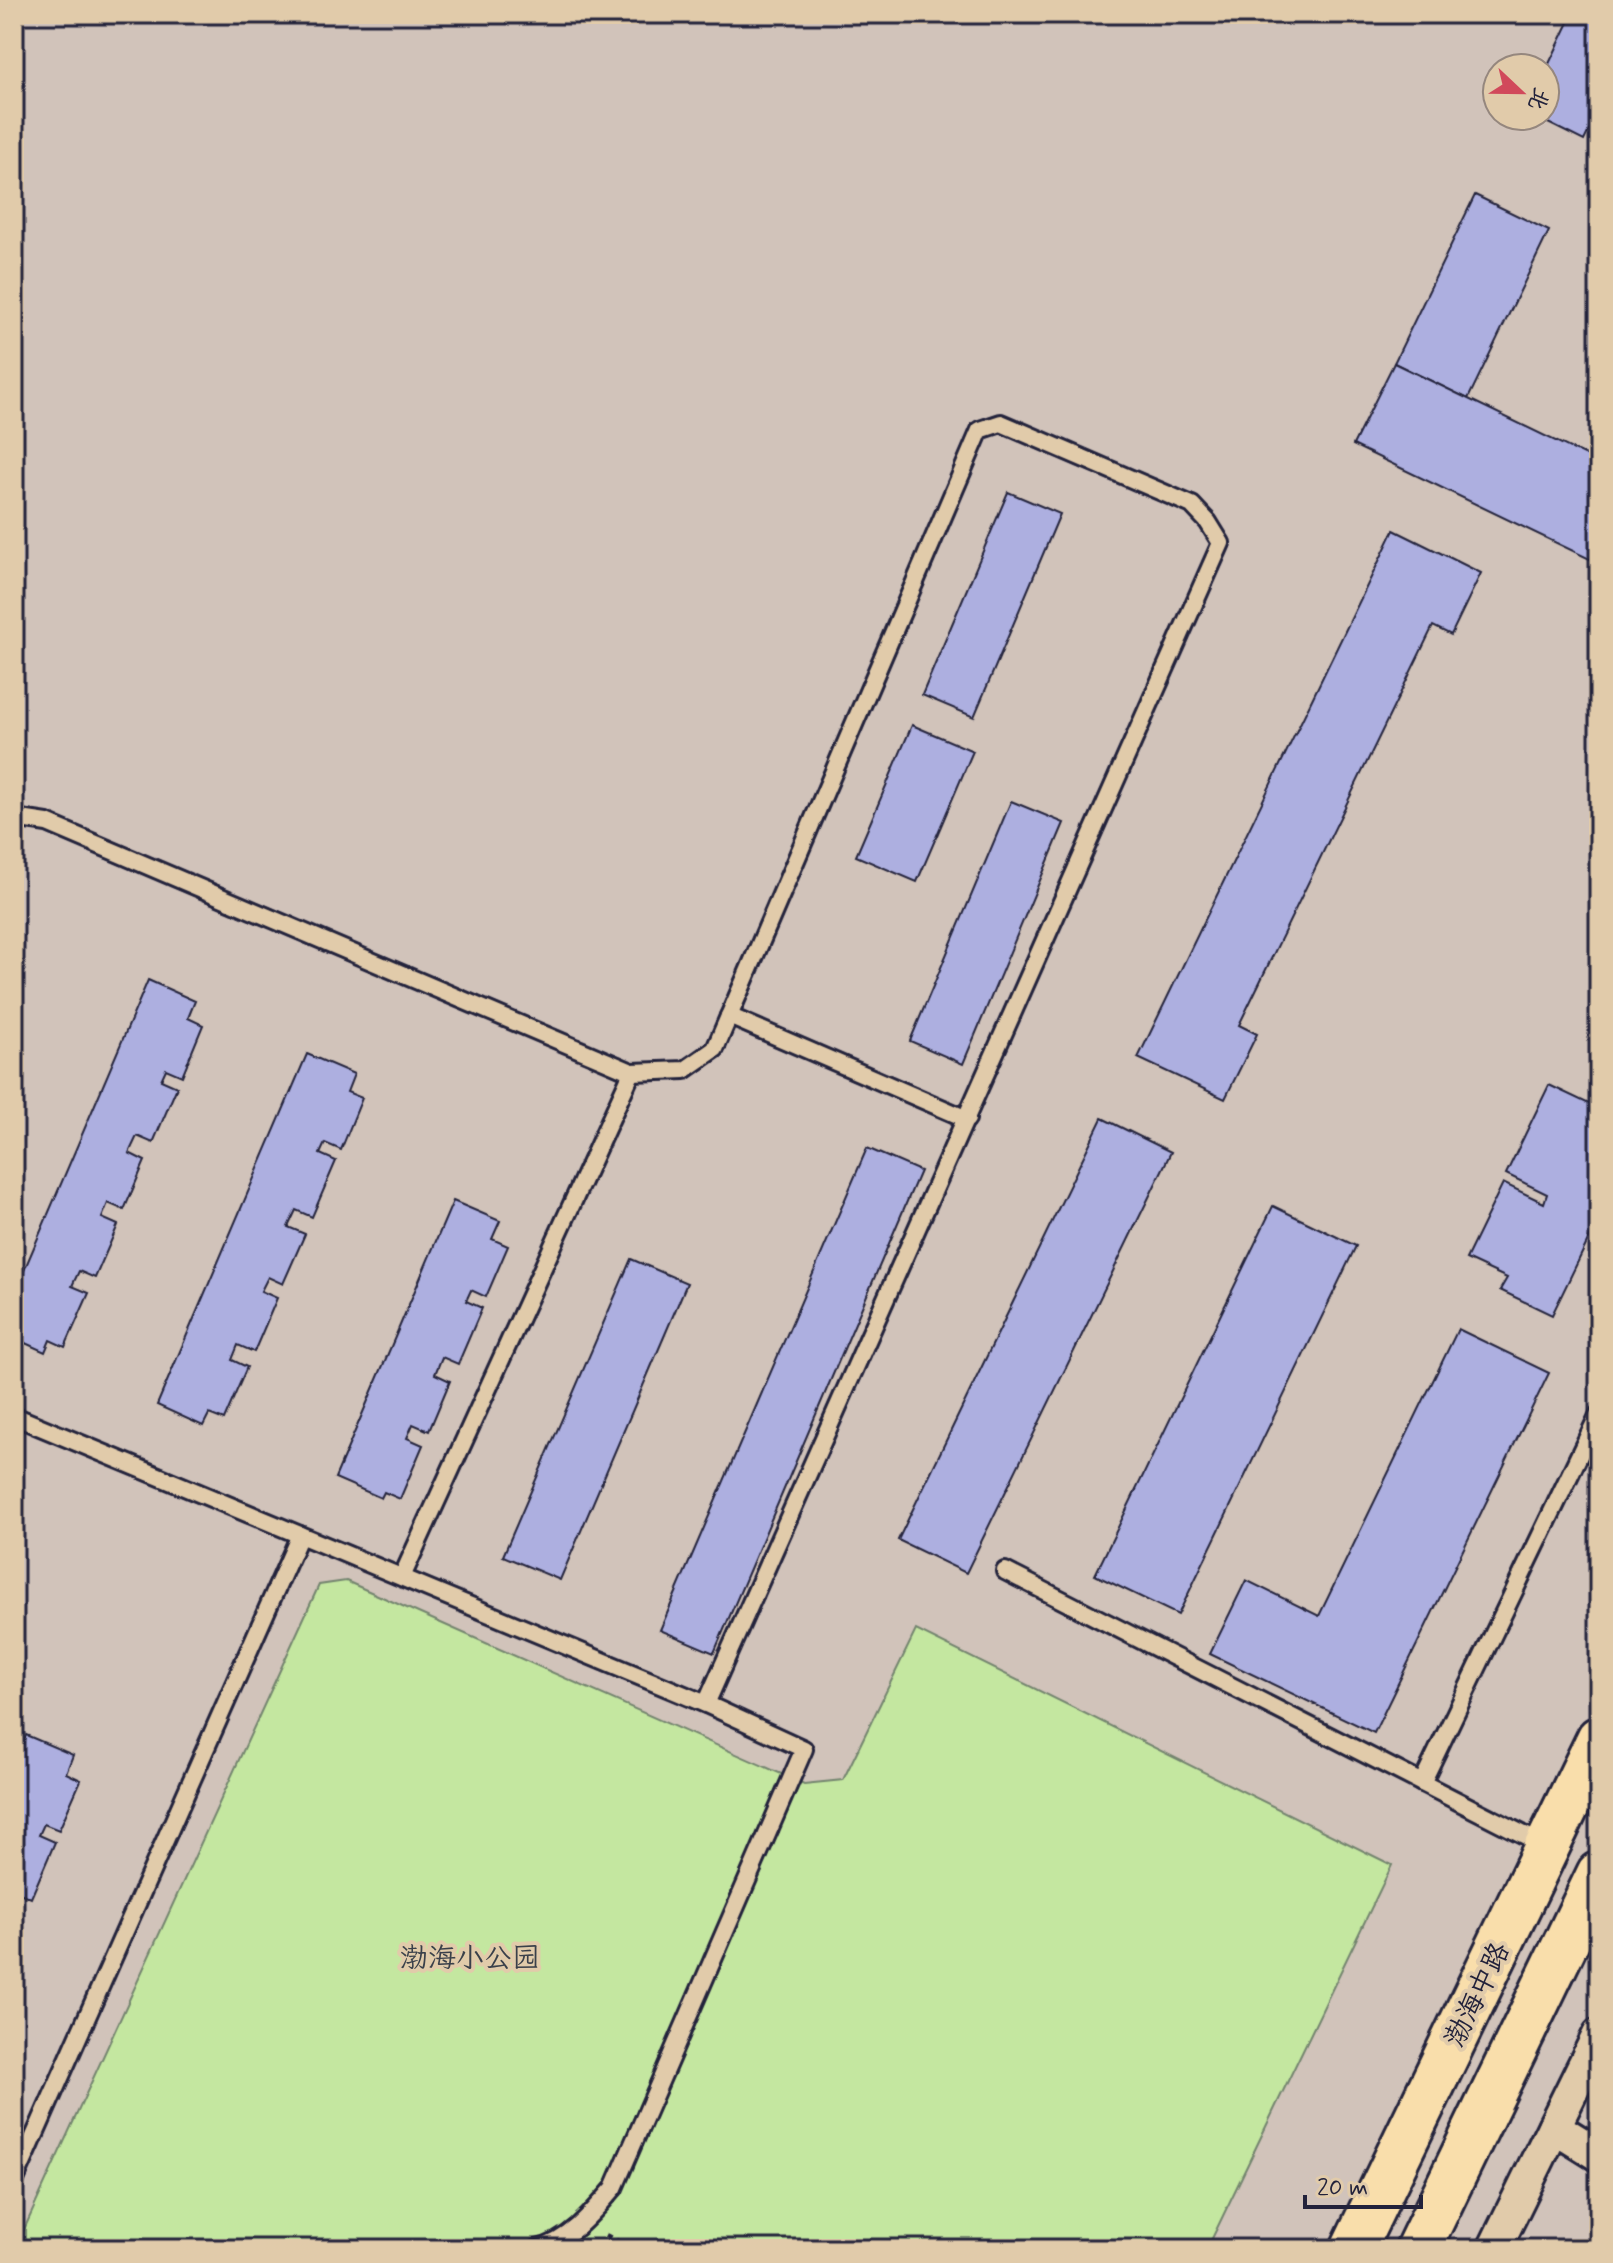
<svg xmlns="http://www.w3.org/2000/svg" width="1613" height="2263" font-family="Mynerve,'LXGW WenKai TC',sans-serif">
  <rect width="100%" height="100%" fill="#d1c3ba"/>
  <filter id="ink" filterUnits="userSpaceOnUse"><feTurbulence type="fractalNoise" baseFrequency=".0125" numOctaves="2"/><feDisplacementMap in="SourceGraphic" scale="16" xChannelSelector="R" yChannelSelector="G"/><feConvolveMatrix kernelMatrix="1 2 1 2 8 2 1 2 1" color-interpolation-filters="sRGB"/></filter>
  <g filter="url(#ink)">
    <polygon fill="#c4e7a0" stroke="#73846e" stroke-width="2" points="346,1581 804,1784 843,1780 916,1630 1392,1865 1207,2249 15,2249 319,1585"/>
    <g fill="#adafe0" stroke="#22223b" stroke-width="2">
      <polygon points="1573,14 1599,14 1599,110 1584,141 1534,116 1545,116 1545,72"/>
      <polygon points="1475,195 1549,231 1468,399 1394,363"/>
      <polygon points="1394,363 1599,462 1598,563 1353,445"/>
      <polygon points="1008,492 1060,514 974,717 922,695"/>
      <polygon points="1394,530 1481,573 1451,635 1433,626 1239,1025 1257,1034 1225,1099 1138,1058"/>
      <polygon points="912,725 973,751 917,882 856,856"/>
      <polygon points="1011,801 1064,823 963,1064 910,1041"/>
      <polygon points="148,980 195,1001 188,1018 203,1025 182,1076 166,1069 161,1080 177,1087 153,1143 137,1136 129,1153 145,1161 124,1210 108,1203 102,1218 118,1225 95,1278 79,1271 72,1286 89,1293 65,1347 50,1340 45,1352 14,1338 14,1294"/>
      <polygon points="307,1054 354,1074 347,1092 362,1098 341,1150 325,1143 320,1154 336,1161 312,1217 296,1210 288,1227 305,1234 283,1284 268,1277 261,1291 277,1298 254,1352 238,1345 232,1360 247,1367 224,1420 209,1414 203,1426 157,1405"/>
      <polygon points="1549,1085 1591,1105 1596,1094 1599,1095 1599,1218 1552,1315 1500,1290 1507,1278 1466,1259 1503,1183 1544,1203 1547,1194 1506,1174"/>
      <polygon points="1102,1118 1171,1152 966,1573 898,1540"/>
      <polygon points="867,1148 920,1171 714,1653 660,1630"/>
      <polygon points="453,1201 500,1221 492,1239 508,1246 486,1297 471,1290 466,1301 482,1308 458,1364 442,1357 435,1374 450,1381 429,1431 413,1424 407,1438 423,1445 400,1499 384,1492 381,1498 335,1478"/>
      <polygon points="1273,1206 1356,1246 1178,1615 1095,1575"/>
      <polygon points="631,1259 687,1283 560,1580 503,1556"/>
      <polygon points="1458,1329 1549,1373 1374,1733 1210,1654 1246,1580 1319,1616"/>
      <polygon points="26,1735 73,1755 66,1773 81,1780 59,1830 44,1824 39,1835 55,1842 31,1898 15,1891 14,1894 14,1765"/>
    </g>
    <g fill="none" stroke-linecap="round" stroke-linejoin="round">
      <g stroke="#22223b" stroke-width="22">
        <g id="lane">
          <polyline points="14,818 47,823 632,1072 402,1577"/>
          <polyline points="729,1016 967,1119"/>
          <polyline points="632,1072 685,1070 715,1049 980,430 1001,423 1192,505 1208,522 1221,543 706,1704"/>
          <path d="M14,1416L706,1704L804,1749L614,2188C594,2211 569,2242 537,2249"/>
          <polyline points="1005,1571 1546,1846"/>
          <polyline points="1422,1783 1599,1414"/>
          <polyline points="14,2182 300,1535"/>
        </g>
      </g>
      <g stroke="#22223b" stroke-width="38">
        <g id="street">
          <polyline points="1554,2127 1599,2155"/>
          <polyline points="1494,2249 1599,2035"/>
        </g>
      </g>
      <g stroke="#22223b" stroke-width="50">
        <g id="primary">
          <polyline points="1353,2249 1599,1739"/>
          <polyline points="1418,2249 1599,1874"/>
        </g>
      </g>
      <polyline stroke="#22223b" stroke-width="5" stroke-dasharray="6 6" stroke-linecap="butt" points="605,2235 633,2249"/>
      <use href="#lane" stroke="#e1cbaa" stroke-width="16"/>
      <use href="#street" stroke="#e1cbaa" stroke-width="32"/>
      <use href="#primary" stroke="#f9deab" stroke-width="44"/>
    </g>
  </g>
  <g text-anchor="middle" stroke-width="8" stroke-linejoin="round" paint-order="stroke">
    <g font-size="28" fill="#3a404a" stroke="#e1cbaa">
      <text x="470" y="1967">渤海小公园</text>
    </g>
    <g font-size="28" fill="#22223b" stroke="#e1cbaa">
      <text transform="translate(1476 1994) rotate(-64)" y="10">渤海中路</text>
    </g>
  </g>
  <rect width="1613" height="2263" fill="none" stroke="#e1cbaa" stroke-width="48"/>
  <rect x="24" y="24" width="1565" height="2215" fill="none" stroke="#22223b" stroke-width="3" filter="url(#ink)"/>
  <g transform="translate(1521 92) rotate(112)"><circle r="38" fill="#e1cbaa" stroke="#95877e" stroke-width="2"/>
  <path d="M0-6L14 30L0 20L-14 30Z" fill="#d1495b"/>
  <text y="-12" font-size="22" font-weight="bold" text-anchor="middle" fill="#22223b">北</text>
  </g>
  <path d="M1305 2195v12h116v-12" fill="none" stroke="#22223b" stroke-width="4"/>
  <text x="1317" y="2195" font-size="24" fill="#22223b" stroke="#e1cbaa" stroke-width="6" paint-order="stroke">20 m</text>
</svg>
